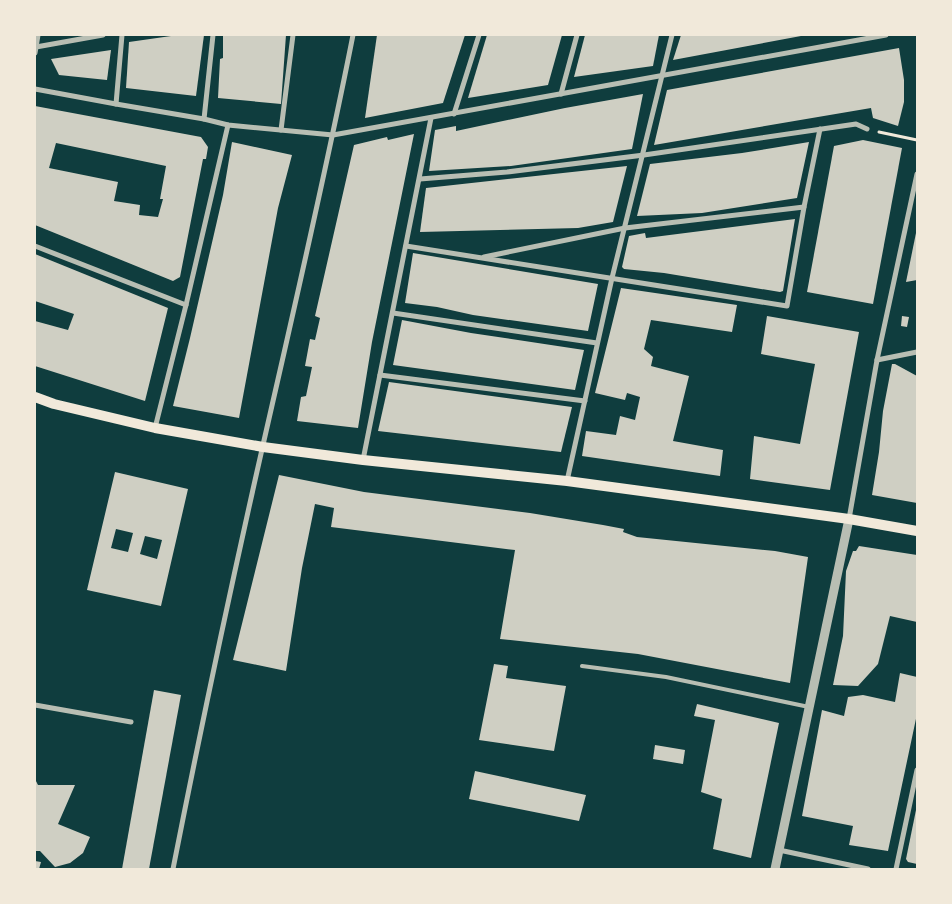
<svg xmlns="http://www.w3.org/2000/svg" width="952" height="904" font-family="'Sofia Sans Condensed',sans-serif">
  <rect width="100%" height="100%" fill="#0f3d3e"/>
  <g fill="#cfcfc3" fill-rule="evenodd">
    <polygon points="178,35 204,35 196,96 126,88 129,42"/>
    <polygon points="223,35 286,35 281,104 218,98 220,59 223,58"/>
    <polygon points="377,35 465,35 443,103 365,118"/>
    <polygon points="487,35 562,35 548,85 468,98"/>
    <polygon points="585,35 659,35 653,66 574,77"/>
    <polygon points="681,35 801,35 801,36 673,60"/>
    <polygon points="899,48 904,80 904,102 898,126 873,118 871,108 654,145 667,90"/>
    <polygon points="111,50 107,80 59,75 51,59"/>
    <polygon points="643,94 632,149 511,166 429,171 435,130 456,126 456,131 565,108"/>
    <path d="M35,106L201,137L208,147L206,159H203L180,277L173,281L35,225ZM56,143L166,166L160,199H163L158,217L139,215L140,205L114,201L118,182L49,168Z"/>
    <polygon points="414,134 372,342 358,428 297,421 301,397 306,396 312,367 305,366 310,339 315,340 320,318 315,316 354,145 387,137 388,140"/>
    <polygon points="863,140 902,148 873,304 807,292 834,146"/>
    <polygon points="232,142 292,155 278,208 239,418 173,406 190,338 223,195"/>
    <polygon points="809,142 797,198 702,213 637,216 650,164 742,153"/>
    <polygon points="627,166 613,222 578,228 420,232 426,188"/>
    <polygon points="795,219 783,291 780,292 664,273 624,269 622,267 629,236 645,233 646,238"/>
    <polygon points="916,233 917,280 906,282"/>
    <polygon points="413,253 598,284 588,331 473,315 437,307 405,303"/>
    <polygon points="35,254 168,308 145,401 35,366 35,321 68,330 74,314 35,301"/>
    <polygon points="621,288 737,305 732,332 651,320 644,349 653,357 651,366 689,376 673,441 723,450 720,476 582,456 586,431 616,435 620,416 635,420 640,397 627,393 625,400 595,393"/>
    <polygon points="767,316 859,332 830,490 750,479 754,436 800,444 815,364 761,354"/>
    <polygon points="902,316 909,317 907,327 901,326"/>
    <polygon points="402,320 471,333 584,350 575,390 393,365"/>
    <polygon points="892,364 895,364 917,376 917,503 872,495 879,452 883,411"/>
    <polygon points="389,382 572,407 561,452 378,431"/>
    <path d="M115,472L188,489L161,606L87,590ZM116,529L133,533L128,552L111,548ZM145,536L162,540L157,559L140,554Z"/>
    <polygon points="279,475 364,492 530,513 603,525 624,529 623,532 637,537 775,551 808,557 790,683 638,654 500,639 515,550 331,527 334,508 315,504 302,568 286,671 233,660"/>
    <polygon points="859,546 917,555 917,622 890,616 878,664 858,686 833,685 843,636 846,571 853,551 856,551"/>
    <polygon points="494,664 508,666 506,678 566,686 554,751 479,740"/>
    <polygon points="900,673 917,677 917,714 888,851 849,845 853,826 802,816 822,710 844,716 848,697 863,695 895,702"/>
    <polygon points="154,690 181,695 149,869 122,869"/>
    <polygon points="697,704 779,723 751,858 713,849 722,799 701,792 715,720 694,716"/>
    <polygon points="655,745 685,750 683,764 653,759"/>
    <polygon points="475,771 586,795 579,821 469,799"/>
    <polygon points="35,779 38,785 75,785 58,824 90,837 83,853 70,863 55,867 40,851 35,851"/>
    <polygon points="916,810 917,810 917,864 908,862 906,859"/>
    <polygon points="35,861 41,862 39,869 35,869"/>
  </g>
  <g fill="none" stroke-linecap="round" stroke-linejoin="round">
    <polyline stroke="#f1e9da" stroke-width="3" points="879,132 917,140"/>
    <polyline stroke="#b8beb3" stroke-width="4" points="582,666 666,677 809,707"/>
    <g stroke="#b8beb3" stroke-width="5">
      <polyline points="36,47 103,35"/>
      <polyline points="35,53 38,35"/>
      <polyline points="35,89 116,104 204,119 228,125 333,135 886,35"/>
      <polyline points="561,94 577,35"/>
      <polyline points="116,104 122,35"/>
      <polyline points="454,114 479,35"/>
      <polyline points="204,119 213,35"/>
      <polyline points="281,130 293,35"/>
      <polyline points="420,179 507,172 644,155 856,124 867,129"/>
      <polyline points="35,246 186,305"/>
      <polyline points="406,246 787,306 804,207 820,129"/>
      <polyline points="484,257 625,228 804,207"/>
      <polyline points="393,313 597,343"/>
      <polyline points="877,360 917,352"/>
      <polyline points="380,375 585,401"/>
      <polyline points="155,428 186,305 228,125"/>
      <polyline points="363,460 431,118"/>
      <polyline points="567,481 612,278 672,35"/>
      <polyline points="849,519 877,360 917,174"/>
      <polyline points="35,705 131,722"/>
      <polyline points="779,850 868,869"/>
      <path d="M173,869C201,727 231,586 263,445C294,309 326,172 353,35"/>
      <polyline points="896,869 917,770"/>
    </g>
    <polyline stroke="#b8beb3" stroke-width="9" points="775,869 849,519"/>
    <polyline stroke="#f1e9da" stroke-width="10" points="35,397 54,404 155,428 263,447 363,460 567,481 849,519 917,531"/>
  </g>
  <rect width="952" height="904" fill="none" stroke="#f1e9da" stroke-width="72"/>
</svg>
